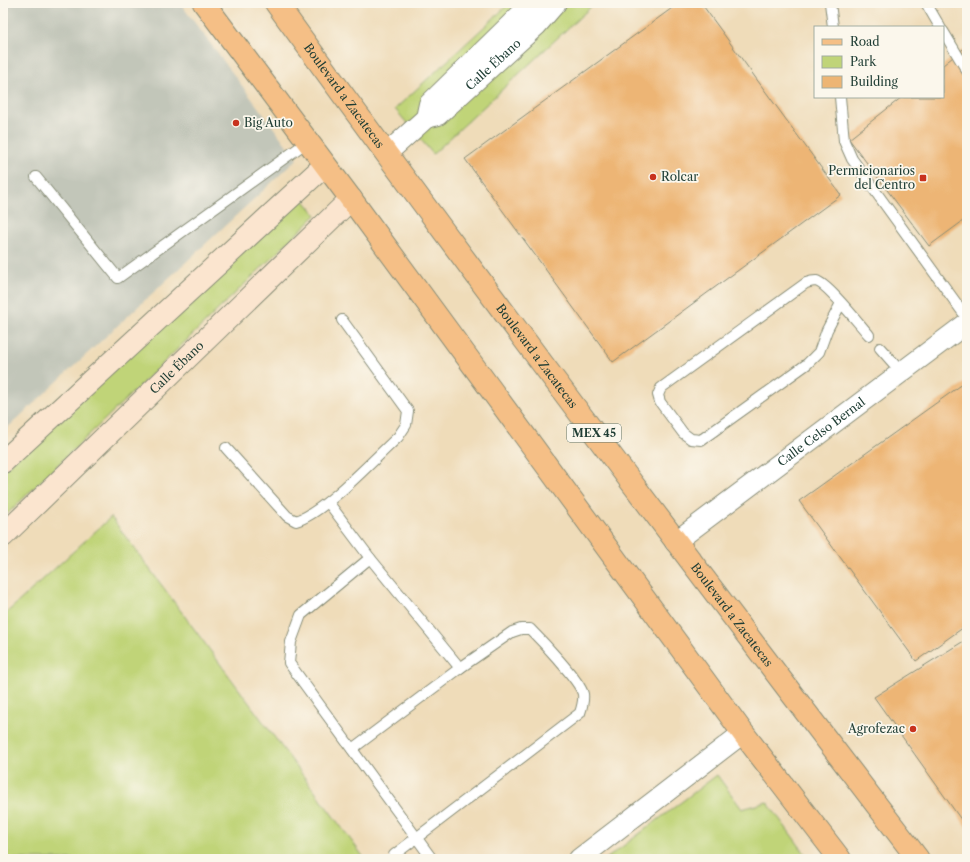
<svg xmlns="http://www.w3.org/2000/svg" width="970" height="862" font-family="'Libre Caslon Text',serif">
  <rect width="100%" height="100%" fill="#fbf7ec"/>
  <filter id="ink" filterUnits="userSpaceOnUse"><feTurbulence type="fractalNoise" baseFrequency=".025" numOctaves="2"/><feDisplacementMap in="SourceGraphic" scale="8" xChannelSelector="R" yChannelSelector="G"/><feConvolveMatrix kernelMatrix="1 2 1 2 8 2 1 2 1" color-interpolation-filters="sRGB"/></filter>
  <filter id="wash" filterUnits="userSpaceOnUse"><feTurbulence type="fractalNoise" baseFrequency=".012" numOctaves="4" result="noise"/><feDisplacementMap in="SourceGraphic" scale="16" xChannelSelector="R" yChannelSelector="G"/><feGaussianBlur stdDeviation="0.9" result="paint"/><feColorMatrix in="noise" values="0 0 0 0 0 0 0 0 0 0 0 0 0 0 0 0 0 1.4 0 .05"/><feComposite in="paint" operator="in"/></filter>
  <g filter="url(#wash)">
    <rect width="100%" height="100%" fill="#efdcb9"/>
    <polygon fill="#c2c6b9" points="3,3 180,3 297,159 3,432"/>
    <g fill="#c0d478" stroke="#708856">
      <polygon points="510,3 595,3 433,154 395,109"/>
      <polygon points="301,197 316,215 3,518 3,471"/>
      <polygon points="111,517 365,859 3,859 3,616"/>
      <polygon points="717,775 742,809 767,802 809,859 606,859"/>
    </g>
    <g id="blocks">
      <g fill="#edb574">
        <polygon points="679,3 701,3 841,195 613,362 465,159"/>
        <polygon points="967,46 967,218 929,246 849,139 902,97 943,97 943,65"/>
        <polygon points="967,381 967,625 916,661 799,501"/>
        <polygon points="967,639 967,828 874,697"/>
      </g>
    </g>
  </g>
  <g filter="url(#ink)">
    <use href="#blocks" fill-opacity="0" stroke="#878c76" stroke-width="1"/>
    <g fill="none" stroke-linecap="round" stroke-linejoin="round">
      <g stroke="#878c76" stroke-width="12">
        <g id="lane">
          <polyline points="830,3 833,27"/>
          <polyline points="926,3 940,27"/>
          <polyline points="943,31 967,71"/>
          <polyline points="840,97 844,141 852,159 967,318"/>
          <polyline points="36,177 118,278 307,142"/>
          <path d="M841,303L827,330L819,352L807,364L701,440L691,439L683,433L660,402L658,395L661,388L806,283C809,282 813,281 816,281C827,283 860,325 869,335"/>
          <polyline points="880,348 901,372"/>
          <path d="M226,448L287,516L296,521C324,513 374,459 398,437L406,425L408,411L342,320"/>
          <polyline points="328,502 370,558 460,668"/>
          <polyline points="370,558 301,615 291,642 289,663 432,859"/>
          <path d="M352,749L460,668L512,632L521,629H530C541,640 580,681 583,694C584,701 582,707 580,713L394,855L397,859"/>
        </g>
      </g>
      <g stroke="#878c76" stroke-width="22">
        <g id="street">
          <polyline points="426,118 429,104 525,10 537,3"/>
          <path id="s1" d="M386,154L426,118L438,115L537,25L556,3"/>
          <path id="s2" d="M675,542L967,323"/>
          <polyline points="579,859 743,733"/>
        </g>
      </g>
      <g stroke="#878c76" stroke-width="24">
        <g id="secondary">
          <polyline points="3,462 324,166"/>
          <path id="s3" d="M3,536L351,199"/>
        </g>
      </g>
      <g stroke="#878c76" stroke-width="24">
        <g id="primary">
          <polyline points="204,3 351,199 743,733 840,859"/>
          <path id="s4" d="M276,3C486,292 701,576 918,859"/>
        </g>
      </g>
      <use href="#lane" stroke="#fff" stroke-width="10"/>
      <use href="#street" stroke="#fff" stroke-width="20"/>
      <use href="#secondary" stroke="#fbe5cf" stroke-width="22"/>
      <use href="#primary" stroke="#f5bf86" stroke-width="22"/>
    </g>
  </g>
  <g fill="#c8321e" stroke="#fbf7ec" stroke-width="1.5">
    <circle cx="236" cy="123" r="4"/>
    <circle cx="653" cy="177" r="4"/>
    <rect x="919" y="174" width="8" height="8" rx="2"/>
    <circle cx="913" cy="729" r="4"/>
  </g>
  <g text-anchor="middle" stroke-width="3.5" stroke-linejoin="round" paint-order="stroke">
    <rect fill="#fbf7ec" stroke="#61756b" stroke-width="1" x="567" y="424" width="54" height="18" rx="3"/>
    <g font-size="11" font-weight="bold" fill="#1f3d34">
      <text x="594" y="437">MEX 45</text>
    </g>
    <g font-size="12" fill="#1f3d34" stroke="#fbf7ec">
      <text dy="4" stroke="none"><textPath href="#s1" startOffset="141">Calle Ébano</textPath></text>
      <text dy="4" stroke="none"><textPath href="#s4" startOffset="115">Boulevard a Zacatecas</textPath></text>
      <text dy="4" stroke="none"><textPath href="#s4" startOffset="439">Boulevard a Zacatecas</textPath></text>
      <text dy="4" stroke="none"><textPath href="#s3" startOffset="242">Calle Ébano</textPath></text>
      <text dy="4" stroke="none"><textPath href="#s2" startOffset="183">Calle Celso Bernal</textPath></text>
      <text dy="4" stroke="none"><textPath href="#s4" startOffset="763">Boulevard a Zacatecas</textPath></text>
    </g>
    <g font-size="12" fill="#1f3d34" stroke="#fbf7ec" text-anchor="start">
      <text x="244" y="127">Big Auto</text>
      <text x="915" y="175" text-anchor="end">Permicionarios<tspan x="915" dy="14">del Centro</tspan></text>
      <text x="661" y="181">Rolcar</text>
      <text x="905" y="733" text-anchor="end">Agrofezac</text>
    </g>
  </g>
  <rect width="970" height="862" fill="none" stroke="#fbf7ec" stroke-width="16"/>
  <rect x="814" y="26" width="130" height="72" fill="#fbf7ec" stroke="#a3ada2"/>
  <rect x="822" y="39" width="20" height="6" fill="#f5bf86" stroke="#a3ada2"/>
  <text x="850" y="46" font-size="12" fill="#1f3d34">Road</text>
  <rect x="822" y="56" width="20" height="12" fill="#c0d478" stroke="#a3ada2"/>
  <text x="850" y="66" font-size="12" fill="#1f3d34">Park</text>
  <rect x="822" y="76" width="20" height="12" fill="#edb574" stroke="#a3ada2"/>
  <text x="850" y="86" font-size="12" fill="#1f3d34">Building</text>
</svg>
